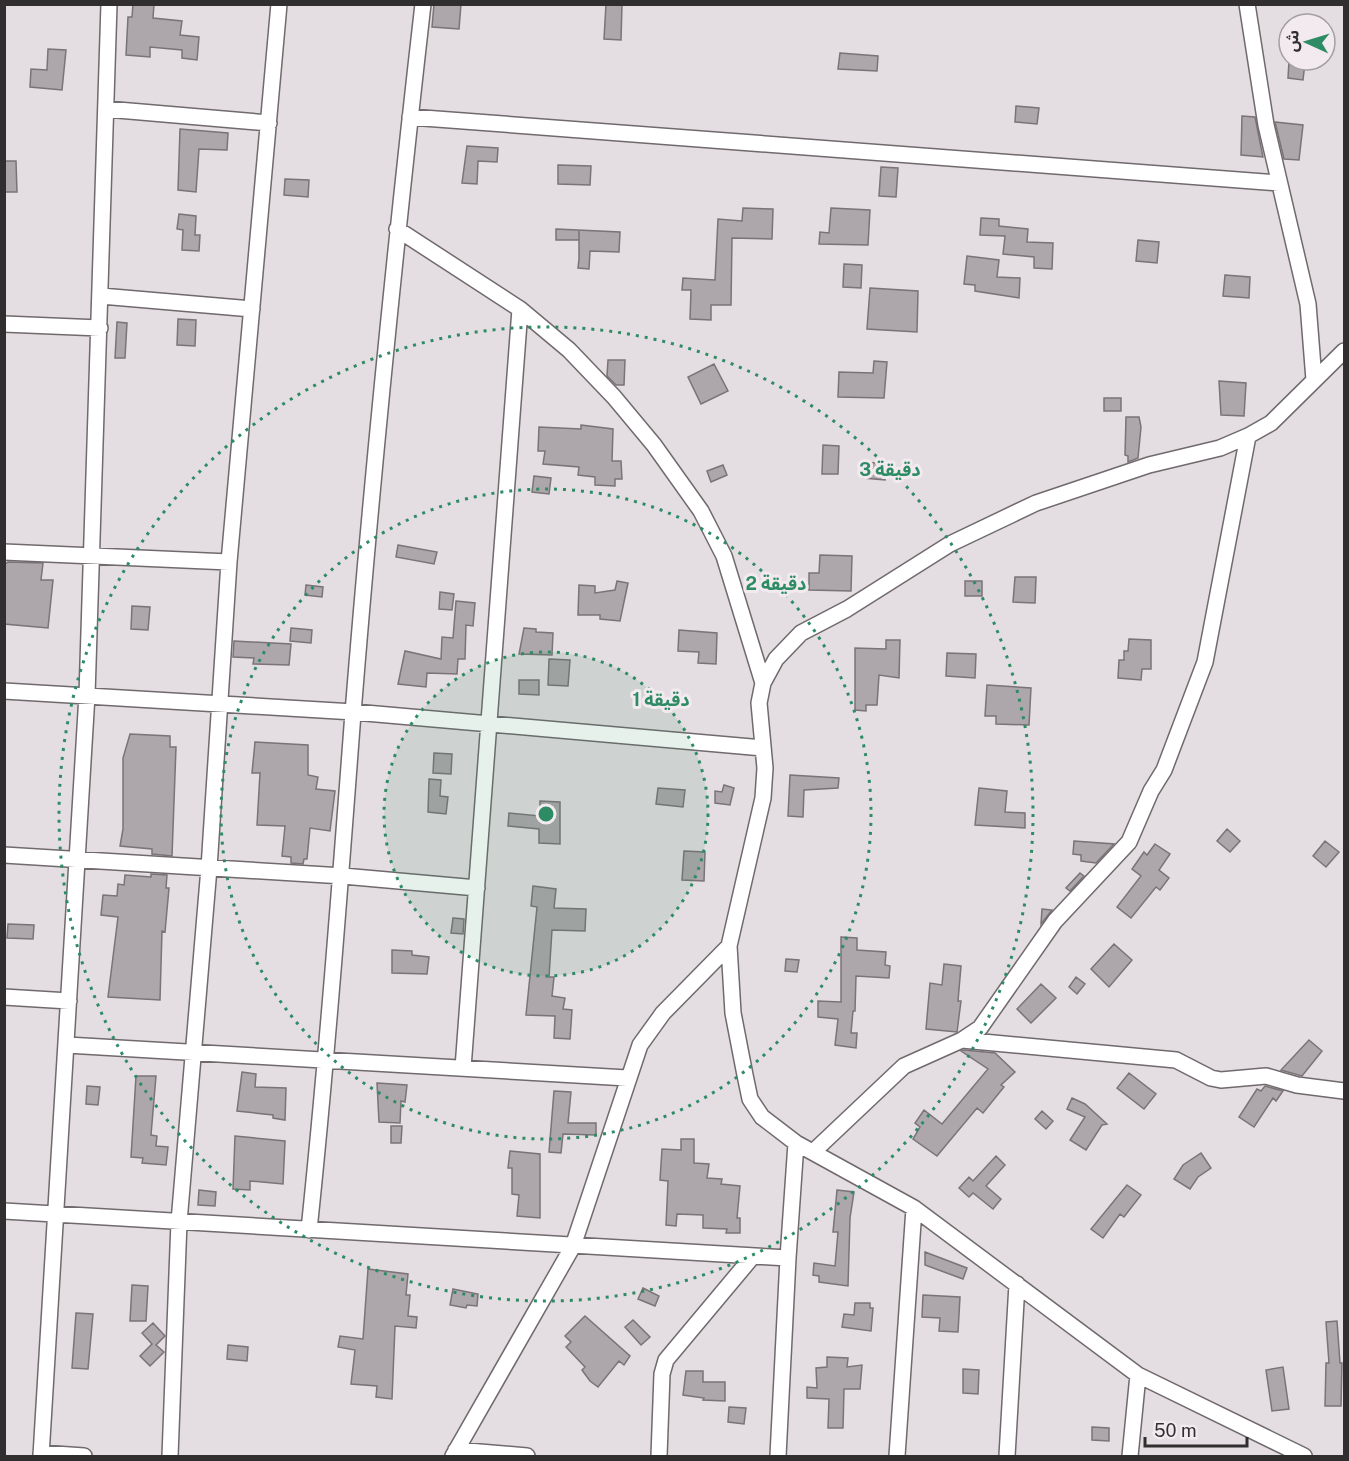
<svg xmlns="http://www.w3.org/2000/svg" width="1349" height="1461" viewBox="0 0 1349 1461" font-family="'Public Sans','Noto Sans Arabic',sans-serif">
	<rect width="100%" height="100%" fill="#e4dde1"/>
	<path fill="#ada6aa" stroke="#7a7377" stroke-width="1.5" d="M133 4H154L153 18 182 21 180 35 199 37 197 60 182 58V50L150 47V57L126 55 128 17H132Z
		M434 4H461L459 29 432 27Z
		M606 4H622L621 40 604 39Z
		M48 49 66 50 62 90 30 87 31 69 47 70Z
		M840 53 878 56 877 71 838 69Z
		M1289 61 1305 63 1303 80 1288 78Z
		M1016 106 1039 108 1037 124 1015 122Z
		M1242 116 1255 117 1263 157 1241 155Z
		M1275 122 1303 125 1299 160 1284 159Z
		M180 129 228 133 227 150 199 149 196 192 178 190Z
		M467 146 498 148 497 162 478 161 477 184 462 183Z
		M4 161H16L17 192H4Z
		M558 165 591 166 590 185 558 184Z
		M881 167 898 168 896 197 879 196Z
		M285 179 309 180 308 197 284 195Z
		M743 208 773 209 772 239 732 238 731 305H711V320L690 319 691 290H682L683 278 715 280 718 219 742 221Z
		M831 208 870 210 868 245 819 244 820 232 829 233Z
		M179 214 196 216 195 235H200L199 251 182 250 183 230 177 229Z
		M981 218 999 219V226L1028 229 1027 242 1053 243 1052 269 1034 268V257L1003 254 1005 236 980 235Z
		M556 229 620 232 619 252 590 251 589 269 578 268 579 259V231V240H556Z
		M1138 240 1159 242 1157 263 1136 261Z
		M967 256 999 260 997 277 1020 278 1019 298 975 291V285L964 284Z
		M844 264 862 265 861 288 843 287Z
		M1225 275 1250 277 1249 298 1223 296Z
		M870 288 918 291 917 332 867 329Z
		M178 319 196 320 195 346 177 345Z
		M117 322 127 323 125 358H115Z
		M608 360H625L624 385H616L607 376Z
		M874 361 887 362 884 398 838 397 839 372 873 373Z
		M714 364 728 391 701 404 688 377Z
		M1219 381 1246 383 1244 416 1221 415Z
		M1104 398H1121V411H1104Z
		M1126 417H1139L1141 427 1138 458 1128 462V456L1125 455Z
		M581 425 613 429 612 461H621L622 479H615V486L595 485V477L578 475 579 467 543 464 545 451H538L539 427 581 429Z
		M823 445 839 446 838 474H822Z
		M865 462 886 464 885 480 863 478Z
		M723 465 727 475 711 482 707 471Z
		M534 476 551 478 549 494 532 492Z
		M398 545 437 552 434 564 396 557Z
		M820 555 852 556 851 591 809 590V573H819Z
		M8 562 43 563 41 580H53L48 628 4 624V565Z
		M1015 577H1036L1035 603 1013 602Z
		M617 581 628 583 620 621 600 619V615H578L579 585 595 586V593L615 590Z
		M965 581H982V596H965Z
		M306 585 323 587 322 597 305 595Z
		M440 592 454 594 452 610 439 609Z
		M456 601 475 603 473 626 466 625 465 659H458L457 674 427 673 426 687 398 684 405 651 441 659 442 637 453 638Z
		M132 606 150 607 148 630 131 629Z
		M291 628 312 630 311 643 290 641Z
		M524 628 536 629V632L553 633 552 655 519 654Z
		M679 630 717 633 716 664 698 663 699 652 678 651Z
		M1129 639 1151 640V669H1142L1141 680 1118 678 1119 660H1124V651H1128Z
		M886 640H900L899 678 879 675 877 705H866V711L855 710V648L886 649Z
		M234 641 291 644 289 665 253 664 254 658 233 657Z
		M947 653 976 654 975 678 946 676Z
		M549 659 570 660 568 686 548 685Z
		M519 680H539V695L519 694Z
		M987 685 1031 688 1029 725 996 724V716H985Z
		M130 734 170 736V747H176L172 856 152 854V849L120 846 123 829V758Z
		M255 742 308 745V775L318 777 316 789 335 791 330 831 310 828 307 859H304L303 864 291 863V857L282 856 285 826 257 825 260 773H252Z
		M434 753 452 754 451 774 433 773Z
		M790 775 839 778 838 788 804 790 803 817 788 816Z
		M429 779 441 780 440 796 448 797 446 814 428 812Z
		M724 785 734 788 730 805 715 803V791L722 792Z
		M658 788 685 790 683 807 656 804Z
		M979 788 1007 791 1005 812 1025 813V828L975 825Z
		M540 801 560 802V844L539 843V829L508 826 509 813 540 816Z
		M1227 829 1240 841 1230 852 1217 841Z
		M1074 841 1114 844 1096 863 1081 861V855L1073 854Z
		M1325 841 1339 852 1326 867 1313 856Z
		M1155 844 1170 854 1159 870 1169 878 1160 890 1156 887 1131 918 1117 907 1141 876 1132 869 1144 852 1147 855Z
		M684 851 705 852 704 881 682 880Z
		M1080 873 1084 876 1070 891 1066 888Z
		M151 874 167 875 166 888H169L165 932 162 931 160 1000 108 997 118 917 101 915 103 895 117 896 118 884 124 885 125 875 151 877Z
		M533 886 556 889 554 908 586 909 585 931 552 930 549 977H554L552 996 565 998 563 1009 572 1010 570 1039 554 1038 555 1016 526 1015 537 907 531 906Z
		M1042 909 1052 910 1041 924Z
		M453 918 464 919 463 934 451 933Z
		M8 924 34 925 33 939 7 938Z
		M841 937 857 938V950L886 952 885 965 890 966 889 978 856 976 855 1011H853L851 1033H857L856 1048 835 1045 838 1019 818 1017V1001L841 1002Z
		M1114 944 1132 960 1109 987 1091 969Z
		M392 950 412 951V955L429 957 427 974 392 973Z
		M786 959 799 960 797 972 785 971Z
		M944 964 961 966 958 1001H961L957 1032 926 1029 930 983 942 985Z
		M1076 977 1085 984 1077 994 1069 987Z
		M1041 984 1056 998 1031 1023 1017 1009Z
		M1309 1040 1322 1051 1302 1076 1281 1070Z
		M964 1050 995 1053 1015 1072 1001 1085 1004 1087 983 1113 977 1108 937 1156 913 1139 920 1127 915 1123 924 1110 942 1124 988 1069 961 1051Z
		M242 1072 256 1074 255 1087 286 1088 285 1120 273 1118V1115L237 1111Z
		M1129 1073 1156 1094 1144 1109 1117 1088Z
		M136 1076H156L151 1135 157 1136 156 1146 168 1147 166 1165 142 1163 143 1158 131 1157Z
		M377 1083 407 1085 405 1102 401 1101 400 1123 379 1122Z
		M87 1086 100 1087 98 1105 86 1104Z
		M1265 1086 1283 1091 1276 1101 1273 1098 1254 1127 1239 1117 1257 1089 1261 1091Z
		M554 1091 571 1092 568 1123H596V1135L563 1134 561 1153 549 1152Z
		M1072 1098 1085 1104 1107 1124 1102 1125 1086 1150 1070 1140 1085 1117 1067 1109Z
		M1042 1111 1053 1121 1046 1129 1035 1119Z
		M391 1126H402L401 1143H391Z
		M235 1136 285 1141 283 1184 250 1181V1190L233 1189Z
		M681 1139H694V1163L709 1164 707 1178 722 1179 721 1184 740 1186 737 1218H740V1233H726L727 1229 703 1228V1215L677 1214 676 1226 666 1225 668 1181 660 1180 662 1149 681 1150Z
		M510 1151 540 1154V1218L517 1216 519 1195 512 1194V1168H508Z
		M1201 1153 1211 1168 1198 1177 1190 1189 1174 1179 1183 1165Z
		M996 1156 1005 1165 986 1186 1001 1199 993 1209 973 1193 969 1197 959 1188 969 1177 973 1181Z
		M1127 1185 1141 1195 1124 1217 1120 1214 1103 1238 1091 1229Z
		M199 1190 216 1192 215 1206 198 1205Z
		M837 1190 854 1192 850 1218 848 1286 819 1282V1276L813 1275 814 1263 835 1266 838 1232H833Z
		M925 1252 967 1268 963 1279 925 1265Z
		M368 1269 408 1274 406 1295H410L408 1316 417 1317 416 1328 395 1326 392 1399 376 1397 377 1386 351 1384 355 1350 338 1347 340 1336 363 1339Z
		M132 1285 148 1286 146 1321H130Z
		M643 1288 659 1296 655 1306 638 1299Z
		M453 1289 478 1294 477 1306 467 1305 466 1308 450 1305Z
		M923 1295 960 1297 958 1332 939 1331 940 1318 922 1317Z
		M855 1303H870V1308H873L871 1331 842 1327 844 1314 854 1315Z
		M76 1313 93 1314 88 1369 72 1368Z
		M585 1316 630 1356 624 1365 619 1361 598 1387 590 1381 582 1370 585 1367 566 1347 571 1342 565 1336Z
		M633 1320 650 1337 641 1345 625 1327Z
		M1337 1321 1340 1363H1342L1341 1406H1325L1326 1363H1329L1326 1322Z
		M153 1323 165 1336 156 1345 164 1352 150 1366 140 1356 152 1344 142 1333Z
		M228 1345 248 1347 247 1361 227 1359Z
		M827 1357 848 1358 847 1367 862 1365 860 1389H844L843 1428H828L829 1399 807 1398V1387L817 1388 816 1368 827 1367Z
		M1283 1367 1289 1409 1272 1411 1266 1370Z
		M963 1369 979 1370 978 1394 963 1393Z
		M686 1371H703V1382H725V1401L703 1400 704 1398 683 1395Z
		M729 1407 746 1408 744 1424 728 1422Z
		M1092 1427 1109 1428V1441L1092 1440Z"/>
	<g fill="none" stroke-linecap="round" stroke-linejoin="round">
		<g stroke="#70696d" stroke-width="18">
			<path id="minor" d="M1247 4 1266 125 1308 304 1314 380
				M106 109 269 123
				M410 117 1279 183
				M397 229 520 309 569 350 614 397 654 445 701 511 724 556 763 683
				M101 296 252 309
				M4 324 100 328
				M4 552 229 562
				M4 691 354 712 763 748
				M4 855 343 876 477 888
				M4 997 69 1001
				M962 1040 1176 1060 1211 1078 1221 1080 1266 1076 1297 1085 1344 1091
				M67 1045 627 1078
				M463 1068 520 309
				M813 1152 904 1066 962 1040 980 1028 1055 921 1129 842 1151 791 1164 770 1205 662 1248 436
				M4 1211 788 1258 778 1456
				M309 1230C327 1058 340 886 353 713 372 476 396 240 423 4
				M788 1258 796 1143
				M456 1450 527 1456
				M41 1453 84 1456
				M41 1456 87 695 109 4
				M170 1456 179 1222 209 868 229 562 279 4
				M453 1456 573 1246 640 1045 663 1013 729 946
				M659 1456 662 1374 666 1360 753 1256
				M897 1456 914 1208
				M1007 1456 1017 1284
				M1130 1456 1138 1375
				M1304 1456 1138 1375 914 1208 796 1143 762 1117 750 1099 745 1075 733 1013 729 946 763 798 765 768 759 703 763 683 776 659 801 633 847 609 950 544 1036 503 1149 465 1220 448 1248 436 1271 423 1344 351"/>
		</g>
		<use href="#minor" stroke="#fff" stroke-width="15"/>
	</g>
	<circle cx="546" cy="814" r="162" fill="#2e8c65" fill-opacity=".12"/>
	<g fill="none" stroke="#2e8c65" stroke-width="3" stroke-dasharray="3 6">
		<circle cx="546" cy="814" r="162"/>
		<circle cx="546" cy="814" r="325"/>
		<circle cx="546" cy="814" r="487"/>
	</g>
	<circle cx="546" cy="814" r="9" fill="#2e8c65" stroke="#f2eaee" stroke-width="3"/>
	<g font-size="18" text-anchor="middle" font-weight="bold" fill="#2e8c65" stroke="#f2eaee" stroke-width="6" stroke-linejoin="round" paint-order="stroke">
		<text x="890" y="476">3 دقيقة</text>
		<text x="776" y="590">2 دقيقة</text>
		<text x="661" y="706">1 دقيقة</text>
	</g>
	<rect width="1349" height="1461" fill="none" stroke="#302e2f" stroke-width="12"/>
	<g transform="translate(1307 42) rotate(274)"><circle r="28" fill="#f2eaee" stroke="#a49fa2" stroke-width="1.5"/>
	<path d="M0-4.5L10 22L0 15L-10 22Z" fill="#2e8c65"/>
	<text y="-9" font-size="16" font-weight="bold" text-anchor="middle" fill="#302e2f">ش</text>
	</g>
	<path d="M1145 1437v9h102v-9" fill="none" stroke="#302e2f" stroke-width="3"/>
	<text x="1154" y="1437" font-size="18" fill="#302e2f" stroke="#f2eaee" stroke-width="4.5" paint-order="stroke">50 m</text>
</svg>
